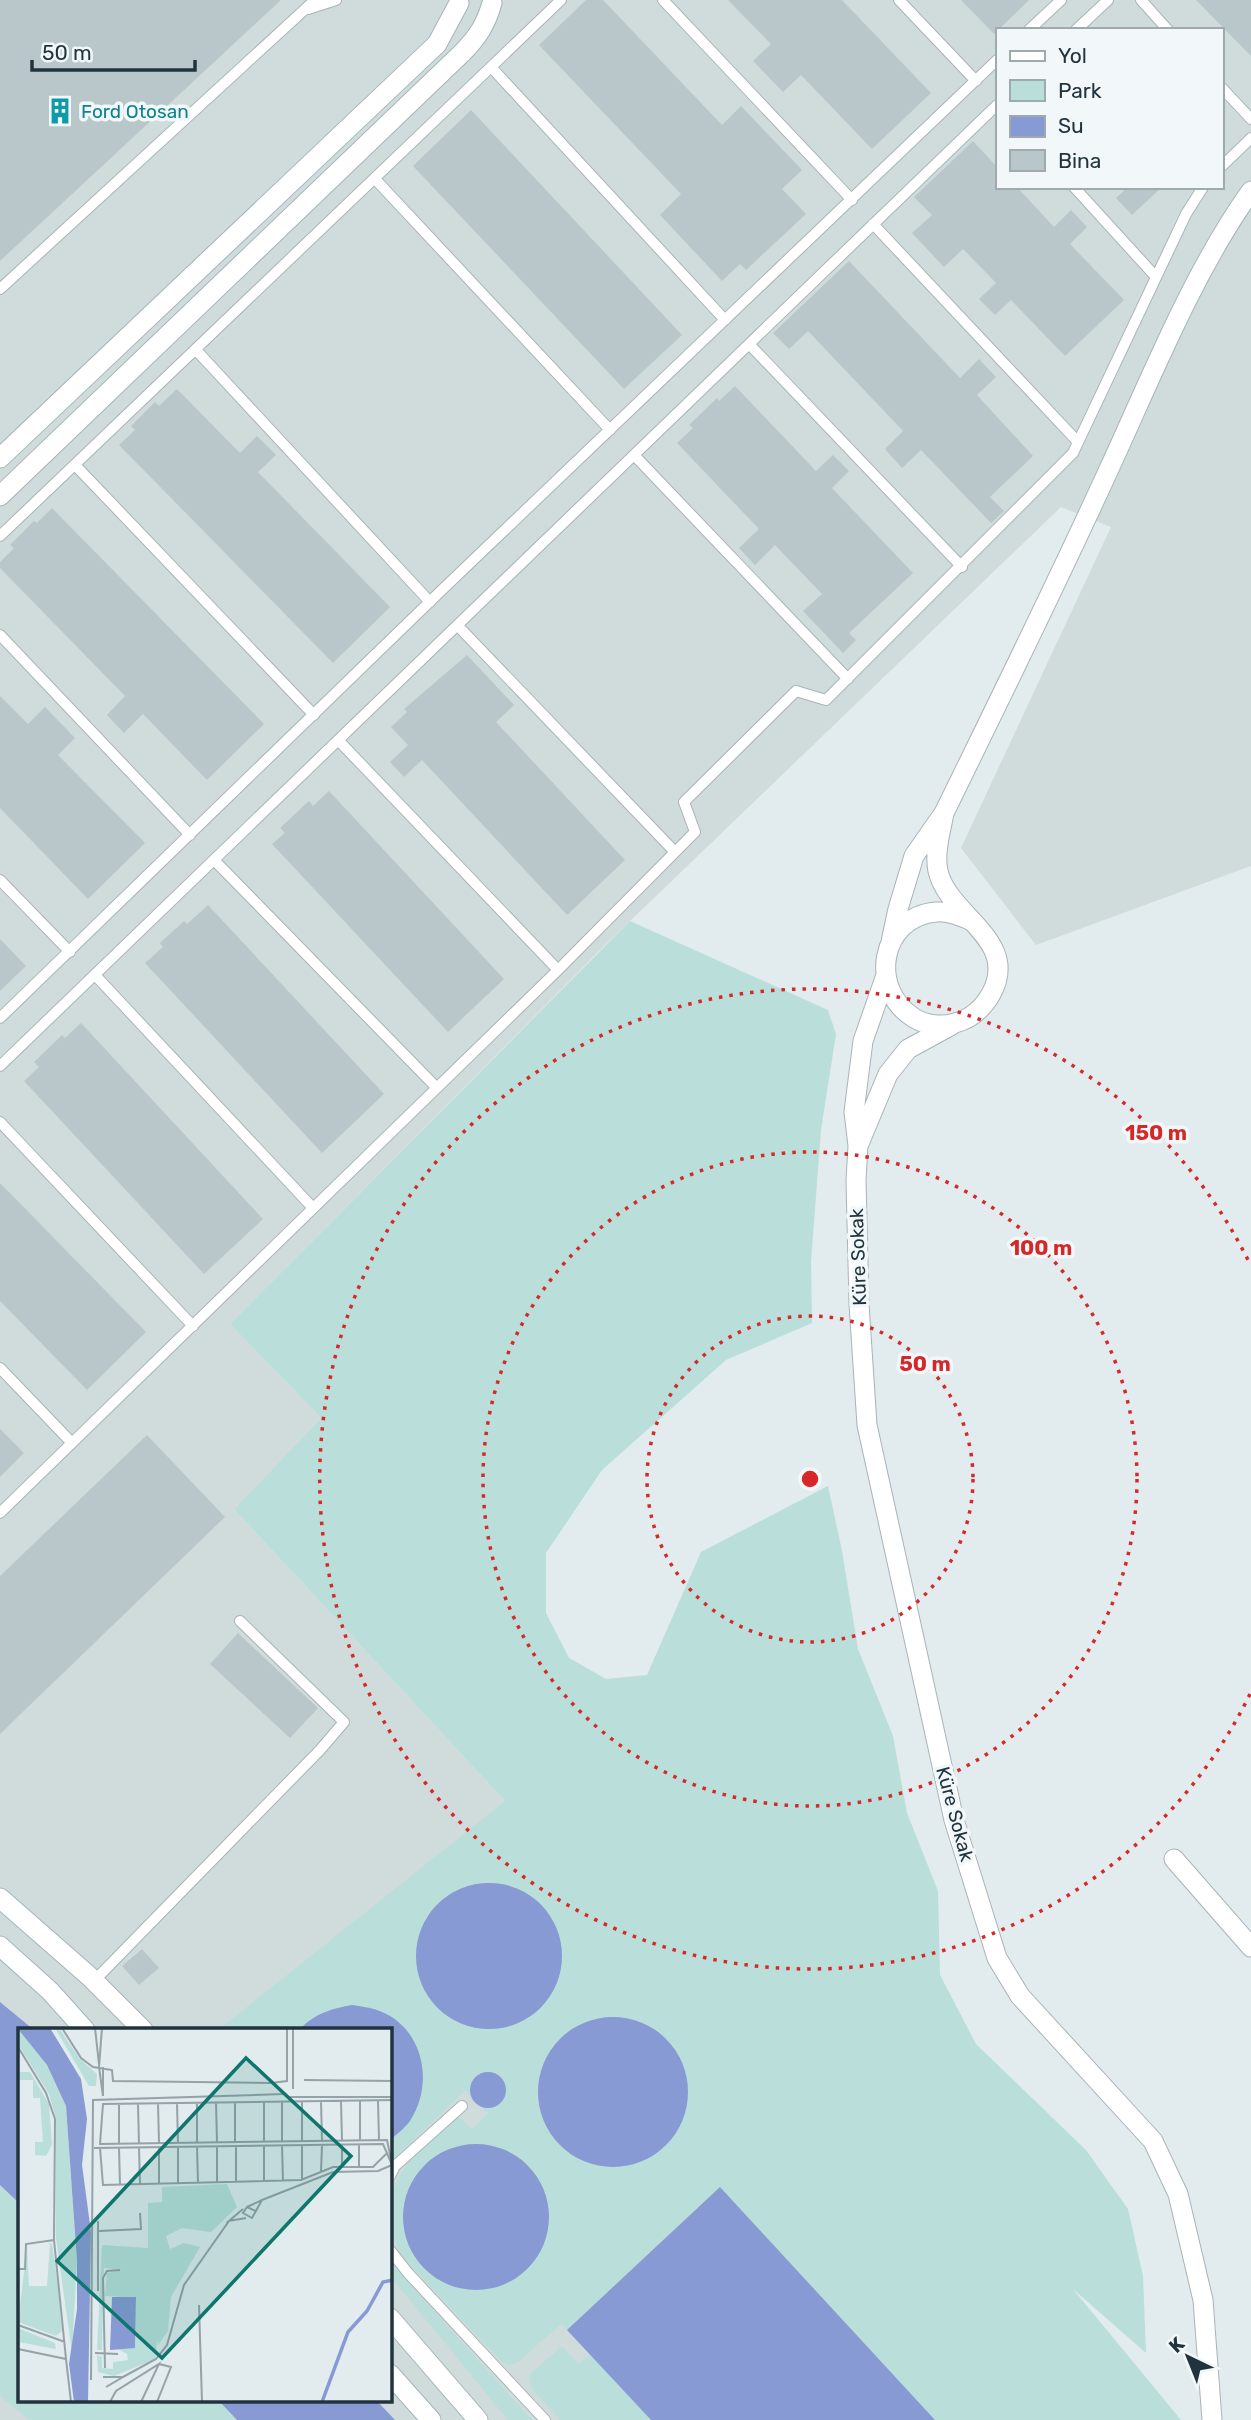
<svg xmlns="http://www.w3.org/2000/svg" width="1251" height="2420" viewBox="0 0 1251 2420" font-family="Rubik,sans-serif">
	<rect width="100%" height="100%" fill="#e2ebed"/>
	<path fill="#d0dbdc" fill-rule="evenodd" d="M0 0H1251V866L1036 945 961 848 1111 527 1061 507 604 946 230 1324 321 1418 234 1509 505 1801 1181 2420H0ZM997 30H1221V187H997ZM19 2030H390V2401H19Z"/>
	<path fill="#badfda" d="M630 921 828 1010 836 1034 821 1130 811 1262 812 1323 726 1360 602 1470 546 1553V1613L569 1658 606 1679 647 1675 701 1552 828 1486 842 1551 858 1649 893 1736 907 1813 938 1891 940 1975 976 2044 1086 2150 1128 2209 1143 2276 1146 2353 1073 2289 1181 2420H935L720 2187 567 2330 561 2324 517 2363 510 2365 502 2362 402 2257C393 2241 390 2229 390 2210 391 2169 426 2144 454 2118H461L472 2129 488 2113 473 2101 466 2090 390 2162V2030H218L505 1801 234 1509 321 1418 230 1324Z
		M0 2185 19 2203V2401H219L237 2420H29L0 2396Z
		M390 2261 407 2281 532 2420H508L390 2276Z
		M562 2346 579 2364 590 2354 651 2420H560L531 2388 529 2375Z"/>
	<path fill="#879ad4" d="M416 1956a73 73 0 1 1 146 0a73 73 0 1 1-146 0Z
		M0 2002 34 2030H19V2203L0 2185Z
		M352 2005C359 2006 367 2007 374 2009 422 2023 436 2081 410 2121 405 2128 397 2134 390 2140V2030H299C314 2014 330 2009 352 2005Z
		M538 2092a75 75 0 1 1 150 0a75 75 0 1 1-150 0Z
		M470 2090a18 18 0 1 1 36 0a18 18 0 1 1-36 0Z
		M403 2217a73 73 0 1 1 146 0a73 73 0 1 1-146 0Z
		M720 2187 935 2420H651L567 2330Z
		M219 2401H377L395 2420H237Z"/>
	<path fill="#bac7ca" d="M0 0H281L0 261Z
		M586 0H603L722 125 741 106 802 170 782 189 806 214 746 270 740 264 722 281 660 215 681 194 539 45Z
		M728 0H842L931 93 872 149 801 75 783 92 753 61 771 44Z
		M961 0H1029L994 34Z
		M1196 0H1251V56Z
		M471 110 682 335 624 389 413 166Z
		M973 141 997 167V187H1017L1054 227 1071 210 1087 227 1070 244 1124 300 1065 356 1011 300 995 315 979 299 996 283 963 249 944 267 912 233 932 215 914 197Z
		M1128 187H1162L1132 215 1116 198Z
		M849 261 960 378 979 359 996 377 977 395 1033 456 990 497 1004 511 991 523 921 450 902 468 885 449 903 431 808 331 789 349 773 333Z
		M735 386 816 471 833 455 849 471 832 488 913 573 849 633 856 640 843 653 803 611 822 594 775 545 755 565 739 548 759 529 677 443 693 428 689 425 717 398 719 401Z
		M177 389 240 453 257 436 276 455 258 472 390 607 333 663 119 445 135 430 131 426 155 402 159 406Z
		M52 508 264 724 207 780 143 714 124 733 107 715 125 696 0 568V562L14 548 10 545 34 521 37 523Z
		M467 655 514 705 496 722 625 860 567 915 422 760 404 777 390 762 408 745 391 727 407 712 404 709Z
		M0 696 28 724 45 707 75 738 58 755 145 843 88 899 0 808Z
		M329 791 504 979 448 1032 272 844 285 833 280 828 309 801 313 806Z
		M208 905 384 1094 322 1153 145 963 163 947 160 943 184 921 187 924Z
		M0 939 26 966 0 991Z
		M81 1023 263 1219 204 1274 24 1081 39 1067 34 1062 62 1035 65 1038Z
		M0 1183 146 1332 87 1390 0 1301Z
		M0 1429 24 1453 0 1477Z
		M147 1435 225 1517 0 1734V1576Z
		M238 1633 318 1708 290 1738 210 1664Z
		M142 1949 159 1968 139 1985 122 1966Z"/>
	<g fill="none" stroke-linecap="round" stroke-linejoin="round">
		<g stroke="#a8b4b8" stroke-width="12">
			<path id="service" d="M663 0 852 200
				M899 0 976 81
				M1141 0 1168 30
				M308 9 336 0
				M1029 30 1061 0
				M1076 30 1108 0
				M491 67 725 320
				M1221 87 1251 119
				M1221 167 1251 138
				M375 179 610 430
				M1074 187 1156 277
				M873 224 1078 442
				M0 289 315 0
				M749 344 962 567
				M196 350 430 602
				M634 455 848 679
				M75 465 314 715
				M0 536 561 0
				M458 626 675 852
				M0 635 190 835
				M339 741 558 970
				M215 861 437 1088
				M0 880 70 952
				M95 975 313 1208
				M0 1018 446 586 997 60
				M0 1066 997 105
				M0 1122 193 1326
				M0 1368 72 1443
				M0 1513 558 970 695 832 684 802 796 691 826 700 1073 453 1186 214 1203 187
				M94 1981 320 1750 344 1722 240 1621
				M390 2176 395 2166 462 2106
				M390 2250 408 2273 545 2420"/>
		</g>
		<g stroke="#a8b4b8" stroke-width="21">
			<path id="minor" d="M1174 1859 1251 1947"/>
		</g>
		<g stroke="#a8b4b8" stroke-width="21">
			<path id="tertiary" d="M944 813C1000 699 1056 585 1109 469 1151 378 1193 272 1251 191
				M891 942 898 909 914 856 944 813C941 830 934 853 938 871 948 916 1021 940 991 994 983 1008 971 1019 955 1023 942 1027 925 1025 914 1018 868 989 880 917 936 912 949 911 960 916 972 921
				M885 978 863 1041 854 1112 858 1146 888 1074 908 1049 952 1025
				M858 1146 856 1180 859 1304 867 1425 954 1820 997 1958 1020 1996 1153 2141 1178 2194 1203 2300 1212 2420"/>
		</g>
		<g stroke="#a2b5bc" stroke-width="21">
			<path id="secondary" d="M0 458 437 44 459 3
				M0 496 462 53C478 37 486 24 492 3
				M0 1898 89 1976 143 2030
				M0 1946 50 1991 85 2030
				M390 2318 478 2420
				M390 2374 431 2420"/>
		</g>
		<use href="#service" stroke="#fff" stroke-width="10"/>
		<use href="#minor" stroke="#fff" stroke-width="19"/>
		<use href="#tertiary" stroke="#fff" stroke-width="19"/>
		<use href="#secondary" stroke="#fff" stroke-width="19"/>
	</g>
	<g fill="none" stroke="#d62828" stroke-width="3.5" stroke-dasharray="3.5 7">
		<circle cx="810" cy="1479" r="163"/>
		<circle cx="810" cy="1479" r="327"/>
		<path d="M1250 1694A490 490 0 1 1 1250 1264"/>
	</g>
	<defs>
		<g id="building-bare" transform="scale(2.1)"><path d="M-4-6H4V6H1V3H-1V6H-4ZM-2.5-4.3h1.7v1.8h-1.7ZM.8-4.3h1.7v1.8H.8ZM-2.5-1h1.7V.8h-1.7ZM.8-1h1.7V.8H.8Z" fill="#0f9aa8" stroke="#f2f8f9" stroke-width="2.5" paint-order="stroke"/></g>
	</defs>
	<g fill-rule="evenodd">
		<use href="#building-bare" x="60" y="111"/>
	</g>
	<g text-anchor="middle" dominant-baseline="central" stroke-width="7" stroke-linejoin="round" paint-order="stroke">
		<g font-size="19" fill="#0d838f" stroke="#f2f8f9" text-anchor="start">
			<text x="81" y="111">Ford Otosan</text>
		</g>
		<g font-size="19" fill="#21343e" stroke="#f2f8f9">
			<text transform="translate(858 1257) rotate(-92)">Küre Sokak</text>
			<text transform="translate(955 1814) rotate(75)">Küre Sokak</text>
		</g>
	</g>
	<g transform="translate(18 2028)">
		<rect width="374" height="374" fill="#e2ebed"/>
		<path d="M37 0H41L61 30 79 46 78 58H71ZM0 1 29 37 48 78 59 233 54 325 38 210V90L31 66 0 16ZM0 44H12L31 76 34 117 28 128 17 127V114H25L22 70H15V52H0ZM209 156 219 179 193 204 164 200 148 208 152 221 166 215 182 219 153 269 150 303 140 317 139 311 138 331 96 348 80 344 79 327 84 329V340L95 341V334L110 332 109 326 98 320 117 319 118 270 87 268 89 245 104 242 86 240 84 322H79L84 217 130 220V175L144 174V159ZM27 214 34 216 40 259 44 303 38 308 0 294 9 220 11 258H29L32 216ZM0 300 37 315 38 321 0 314Z" fill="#badfda"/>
		<path d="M32 0 63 51 69 91 64 137 73 204 70 374H56L51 336 59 281V233L48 78 29 37 0 1ZM94 269H118L117 320 92 322Z" fill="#879ad4"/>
		<path fill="none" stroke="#879ad4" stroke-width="3.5" d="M304 374 330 304 349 283 365 254 375 252"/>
		<path fill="none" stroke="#95a2a7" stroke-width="2" d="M44 0 63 30 75 39 94 42 95 53 253 55 269 53V0M77 0 81 36M84 0 81 39 85 68M275 0V61M0 19 28 65 37 91 36 212 48 331M286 52 375 53M85 68V39M272 69H375M303 73 304 113M323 73 324 113M342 73V113M360 73 361 112M246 74V114M284 74V113M140 75 141 115M159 75 160 115M179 75V115M198 75 199 114M101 76V116M120 76 121 116M264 113V74M217 114V75M81 116 369 112 374 137M82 116 85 76 375 72M341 116V139M264 117 265 153M284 117V151M218 118V154M246 118V153M141 119V156M160 119V156M179 119 180 155M199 119V155M76 120 365 116 374 137M82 120 85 157 283 152 315 139H355L368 126M101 120 102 157M121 120 122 156M324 139V117M303 144 304 117M244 172 315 144 360 143 374 137M229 179 244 172 234 190 225 185 229 179 238 183M225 181 211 193 228 190M81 203 123 201 122 185M0 241H7L8 216 36 212M80 263V193M181 277 184 374M0 297 47 314M0 321 48 331M77 325 100 326M48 331 53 374M87 340 85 250 89 243 102 242M85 349H105L88 359M105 349 138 331 149 317 166 257 211 193M73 352 75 72 266 66M92 374 98 363 141 336 123 374M139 374 153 339 141 336"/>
		<path fill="#0f766e" fill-opacity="0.15" stroke="#0f766e" stroke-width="3.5" d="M228 30 333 128 144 330 39 233Z"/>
		<rect width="374" height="374" fill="none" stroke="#21343e" stroke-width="3.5"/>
	</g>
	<circle cx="810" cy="1479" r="10" fill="#d62828" stroke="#f2f8f9" stroke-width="3.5"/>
	<g font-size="21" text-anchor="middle" font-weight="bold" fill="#d62828" stroke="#f2f8f9" stroke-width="7" stroke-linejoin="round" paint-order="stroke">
		<text x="1156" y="1140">150 m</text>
		<text x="1041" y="1255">100 m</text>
		<text x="925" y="1371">50 m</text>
	</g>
	<rect x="996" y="28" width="228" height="161" fill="#f2f8f9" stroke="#9eaaae" stroke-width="2"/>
	<rect x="1010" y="51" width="35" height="10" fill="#ffffff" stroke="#9eaaae" stroke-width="2"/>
	<text x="1058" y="63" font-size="21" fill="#21343e">Yol</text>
	<rect x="1010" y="80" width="35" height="21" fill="#badfda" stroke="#9eaaae" stroke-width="2"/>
	<text x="1058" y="98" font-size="21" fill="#21343e">Park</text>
	<rect x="1010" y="116" width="35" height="21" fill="#879ad4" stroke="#9eaaae" stroke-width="2"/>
	<text x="1058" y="133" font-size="21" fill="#21343e">Su</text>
	<rect x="1010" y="150" width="35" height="21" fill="#bac7ca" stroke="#9eaaae" stroke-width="2"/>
	<text x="1058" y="168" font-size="21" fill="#21343e">Bina</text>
	<g transform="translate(1188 2357) rotate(317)" stroke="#f2f8f9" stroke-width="5" paint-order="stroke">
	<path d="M0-5L12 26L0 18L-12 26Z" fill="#21343e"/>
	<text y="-10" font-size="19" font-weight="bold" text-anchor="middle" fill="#21343e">K</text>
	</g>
	<path d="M32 60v10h163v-10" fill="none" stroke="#21343e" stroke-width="3.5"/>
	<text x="42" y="60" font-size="21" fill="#21343e" stroke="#f2f8f9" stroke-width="5" paint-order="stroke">50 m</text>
</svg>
